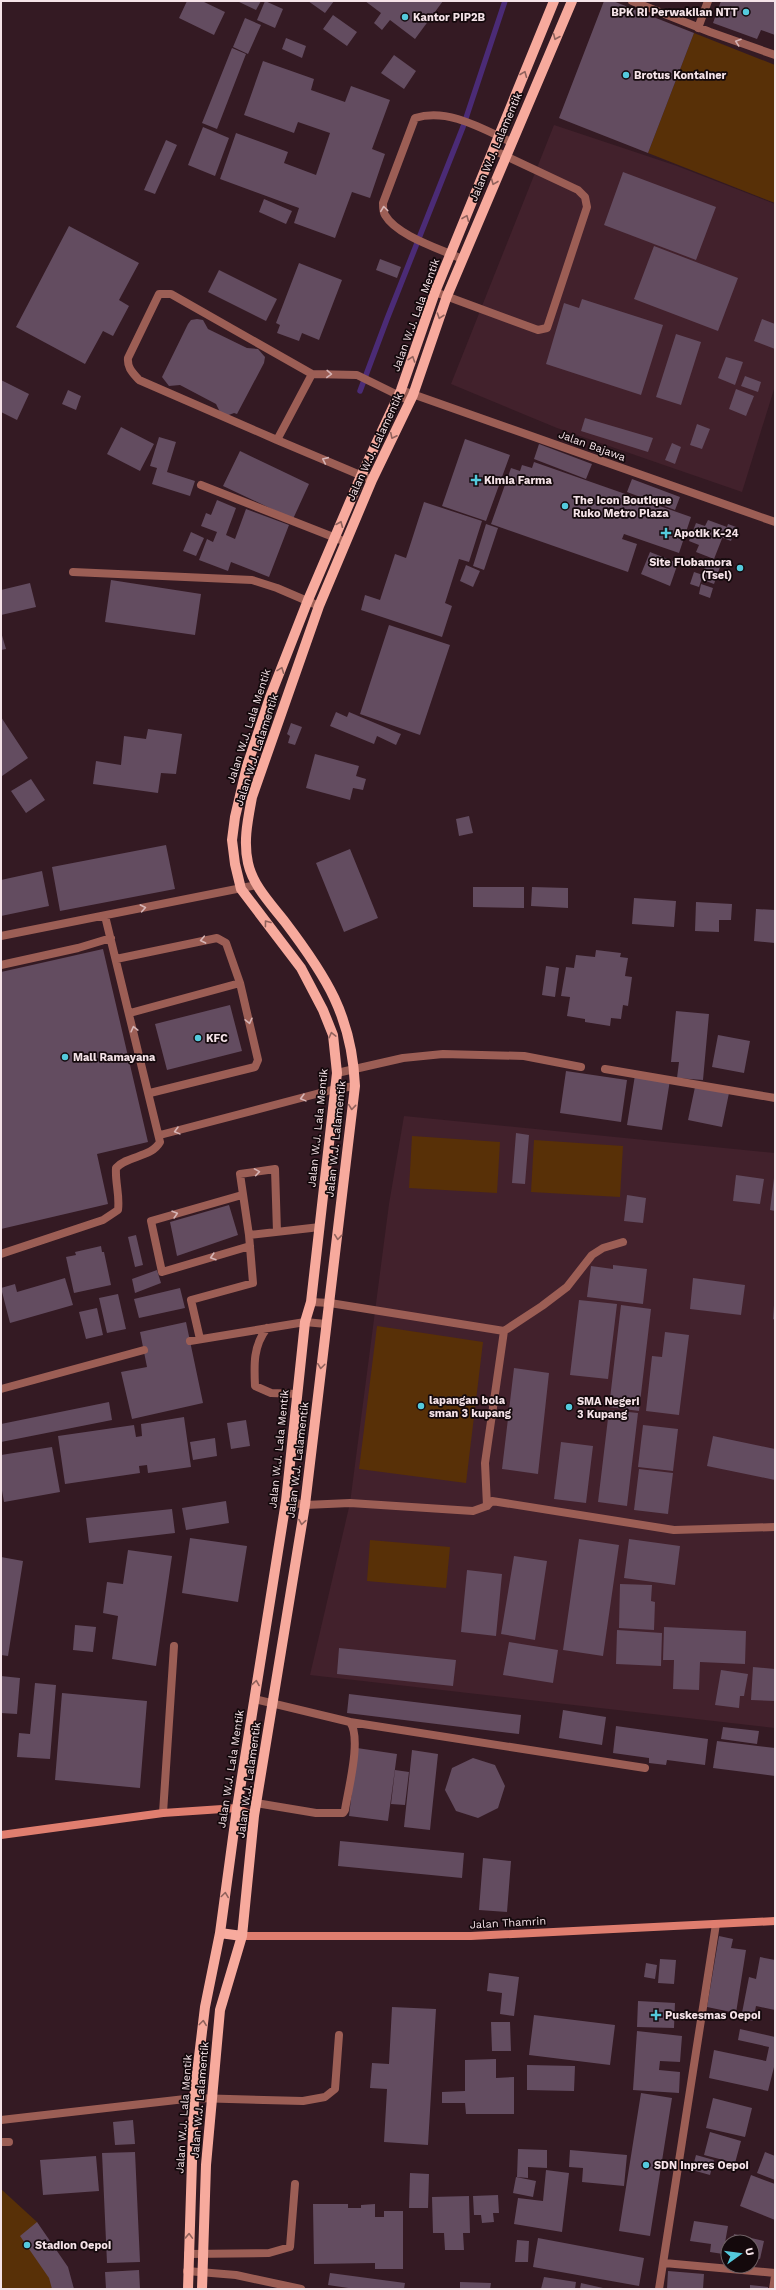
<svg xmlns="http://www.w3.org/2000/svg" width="776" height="2290" viewBox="0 0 776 2290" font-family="'Work Sans',sans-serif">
	<rect width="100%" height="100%" fill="#341a23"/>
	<path fill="#42212c" d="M554 125 677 166 775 204V386L742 492 557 428 451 384Z
		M404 1116 775 1153V1728L310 1675 350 1503 389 1204Z"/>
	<path fill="#583007" d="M694 33 775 65V203L648 153Z
		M412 1136 500 1142 497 1193 409 1188Z
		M534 1140 623 1146 620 1197 531 1192Z
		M377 1326 483 1342 466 1483 359 1469Z
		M370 1540 450 1547 446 1588 367 1581Z
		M1 2189 37 2222 74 2289H1Z"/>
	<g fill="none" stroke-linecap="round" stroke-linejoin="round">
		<path stroke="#4b2b76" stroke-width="5.5" d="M360 391 387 319 463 127 505 1"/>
	</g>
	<path fill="#634c60" d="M187 1H202L225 12 214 35 179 18Z
		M237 1H261L256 10Z
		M265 1 283 9 275 28 257 20Z
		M308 1H334L325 13Z
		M365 1H443L415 39 390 20 382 30 374 23 381 13Z
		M604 1H613L694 33 648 153 559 118Z
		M721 1H775V35L761 30 757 39 713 23Z
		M333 15 357 32 347 46 323 29Z
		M245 18 261 25 248 54 233 47Z
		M286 38 306 46 302 58 282 49Z
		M232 48 246 54 217 129 202 123Z
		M394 55 416 71 404 89 381 73Z
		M263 61 314 79 311 90 345 102 351 86 390 100 372 149 385 154 370 198 352 192 335 238 294 223 299 208 220 179 236 133 288 152 284 163 316 175 330 133 298 122 294 133 244 115Z
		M203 127 229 138 215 176 188 165Z
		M166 140 177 145 155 194 144 190Z
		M623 172 716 207 696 260 604 225Z
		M264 199 292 211 286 224 259 212Z
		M69 226 139 263 119 300 129 306 113 336 103 331 85 364 16 327Z
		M654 246 738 278 718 331 634 299Z
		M380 259 401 267 397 278 376 270Z
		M299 263 342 280 319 340 302 333 299 341 277 333 280 325 276 323Z
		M219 270 277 299 266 321 208 292Z
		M582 299 663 325 641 395 546 364 564 303 579 308Z
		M197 319 203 320 208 329 247 348 258 349 265 357 264 363 237 414 234 413 226 416 221 414 216 404 180 385 169 386 162 377 188 324 191 320Z
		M762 319 775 324V349L754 341Z
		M676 334 701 342 681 405 656 397Z
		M726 357 743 362 735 385 718 378Z
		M745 376 761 382 758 392 741 386Z
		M1 380 29 394 17 420 1 412Z
		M736 389 754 396 746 416 729 409Z
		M68 390 81 396 76 410 62 404Z
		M585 418 653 438 648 452 581 431Z
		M697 424 710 429 702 449 690 445Z
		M121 427 154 444 140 471 107 454Z
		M159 437 176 442 167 472 195 481 190 496 152 484 157 468 150 466Z
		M465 439 510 455 486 521 442 506Z
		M672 443 681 447 675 464 665 460Z
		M539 444 592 464 586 479 534 459Z
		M240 451 309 484 293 519 223 486Z
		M534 462 691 517 679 553 624 534 622 539 637 544 628 572 491 524 511 468 520 471 522 465 532 468Z
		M632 479 680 497 675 510 627 492Z
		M217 500 236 508 226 535 235 539 246 509 289 525 269 577 231 562 228 571 199 560 207 539 213 542 217 532 201 526 206 513 211 515Z
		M424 502 482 521 469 562 459 559 445 603 452 606 442 637 361 610 365 595 380 600 395 554 406 558Z
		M708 520 727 527 728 524 736 527 731 541 723 538 725 531 714 559 696 552 699 545 689 541 696 523 705 526Z
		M486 524 498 528 484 570 473 566Z
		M191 532 204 538 196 556 183 551Z
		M650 552 678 563 670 586 641 574Z
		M707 562 720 567 714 584 703 580 707 570 704 569Z
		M466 565 480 571 473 587 460 581Z
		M694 572 703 575 699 587 690 584Z
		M111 580 201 594 195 635 105 622Z
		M30 583 36 607 1 615V590Z
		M701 584 713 588 710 598 699 594Z
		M389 625 450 645 420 735 360 714Z
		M1 632 6 649 1 650Z
		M336 712 347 717 349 712 401 734 396 745 377 736 374 744 330 726Z
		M1 717 28 758 2 776 1 775Z
		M291 723 302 727 295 745 288 743 290 736 287 734Z
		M148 729 182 734 176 774 161 773 158 793 93 784 96 761 121 765 124 736 146 739Z
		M315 754 359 766 356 776 366 779 363 790 353 788 350 800 306 788Z
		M31 779 45 800 26 813 11 791Z
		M469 816 473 833 459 836 456 819Z
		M166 845 175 889 60 911 52 867Z
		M350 849 378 918 344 932 316 863Z
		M42 871 49 906 1 916V880Z
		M473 887H524V908L473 907Z
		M532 887 568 888V908L531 906Z
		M634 898 676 901 674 927 632 924Z
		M696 902 732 904 731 920H719V932L695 931Z
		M756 909 775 910V943L754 941Z
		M103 949 148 1142 97 1154 108 1204 1 1229V972Z
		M596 950 621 953 620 957 628 958 625 976 632 977 628 1006 623 1005 621 1019 611 1018 610 1026 585 1022V1019L567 1016 570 997 561 996 566 967 574 968 576 955 595 957Z
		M546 966 559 968 555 997 542 995Z
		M230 1005 242 1051 167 1070 155 1024Z
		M676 1011 709 1014 703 1080 677 1078 679 1062H671Z
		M718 1035 750 1041 744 1073 712 1067Z
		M566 1071 627 1080 621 1122 560 1113Z
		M635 1075 670 1080 662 1130 627 1125Z
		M695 1087 729 1093 722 1127 688 1120Z
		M516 1133 529 1135 525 1184 512 1183Z
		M736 1175 764 1179 760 1204 733 1201Z
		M774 1178H775V1211L770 1210Z
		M627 1195 646 1198 643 1223 624 1221Z
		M229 1205 238 1235 177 1256 170 1222Z
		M136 1235 143 1265 135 1267 128 1237Z
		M101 1246 102 1252H104L111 1285 74 1293 66 1257 76 1255 75 1252Z
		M613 1265 647 1269 643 1304 587 1297 591 1266 613 1269Z
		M157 1270 161 1283 135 1293 132 1279Z
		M65 1278 73 1305 10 1323 1 1288 15 1284 17 1292Z
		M693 1278 745 1285 741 1315 690 1309Z
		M180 1288 185 1308 139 1318 134 1299Z
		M118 1294 126 1329 107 1333 99 1298Z
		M579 1300 617 1304 608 1379 570 1375Z
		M621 1305 651 1309 639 1411 609 1407Z
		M774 1305H775V1320L773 1319Z
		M97 1308 103 1335 86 1339 79 1312Z
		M186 1322 203 1403 132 1419 121 1372 147 1367 140 1332Z
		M665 1332 689 1335 679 1415 646 1411 652 1356 662 1357Z
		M514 1368 549 1373 538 1474 502 1469Z
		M109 1402 112 1420 1 1442V1424Z
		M609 1410 638 1413 627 1506 598 1502Z
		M184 1417 191 1467 148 1473 147 1465 139 1466 140 1473 65 1484 58 1436 134 1425 136 1437 142 1436 141 1424Z
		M246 1420 250 1446 231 1449 227 1423Z
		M643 1425 678 1429 673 1471 638 1467Z
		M713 1436 775 1449V1480L707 1466Z
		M215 1438 217 1456 193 1460 190 1442Z
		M561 1442 593 1446 586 1503 554 1499Z
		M52 1447 60 1492 4 1502 1 1485V1455Z
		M639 1469 673 1473 668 1514 634 1510Z
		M226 1501 229 1523 186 1530 182 1508Z
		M172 1509 175 1533 89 1543 86 1518Z
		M190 1538 247 1546 238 1602 182 1593Z
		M579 1539 619 1545 603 1656 563 1650Z
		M629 1539 680 1546 675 1585 624 1578Z
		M128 1550 172 1556 156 1666 112 1659 118 1616 103 1613 107 1582 123 1584Z
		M514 1556 547 1561 535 1640 501 1634Z
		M1 1557 23 1561 8 1656 1 1655Z
		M467 1570 502 1574 496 1636 461 1632Z
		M620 1584 652 1585 651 1601 655 1602 654 1630 619 1628Z
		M75 1625 96 1627 93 1652 73 1650Z
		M664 1627 746 1631 745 1664 700 1662 699 1690 673 1689 674 1660H663Z
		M617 1630 662 1633 661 1666 616 1664Z
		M509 1642 558 1650 553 1683 503 1675Z
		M339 1648 456 1660 453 1686 337 1674Z
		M753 1667 775 1669V1701L751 1700Z
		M721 1670 748 1674 744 1696H740L739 1708 715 1705Z
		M1 1676 20 1678 17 1714 1 1713Z
		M35 1683 56 1685 50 1759 17 1757 19 1733 30 1734Z
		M62 1693 147 1701 140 1788 55 1780Z
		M349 1694 521 1715 519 1734 347 1713Z
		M563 1710 606 1717 602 1745 559 1738Z
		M616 1726 708 1739 705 1765 667 1760 666 1765 649 1763V1758L613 1753Z
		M723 1727 759 1731 757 1744 721 1739Z
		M717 1741 775 1748V1776L713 1768Z
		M357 1748 397 1754 388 1821 349 1816Z
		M412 1750 438 1754 430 1830 404 1827Z
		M473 1758 495 1765 505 1786 498 1808 478 1818 456 1811 445 1790 452 1768Z
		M395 1770 409 1772 405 1805 391 1804Z
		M340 1841 464 1853 462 1878 338 1866Z
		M483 1858 511 1861 507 1912 479 1910Z
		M719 1936 733 1939 731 1948 746 1950 736 2013 707 2007Z
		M760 1957 775 1960V2010L756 2006 753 2021 741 2018 749 1977 756 1979Z
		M660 1959 676 1960 674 1984 658 1983Z
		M646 1963 657 1965 655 1979 644 1977Z
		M489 1973 519 1977 514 2016 500 2014 502 1993 487 1991Z
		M638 2001 675 2003 674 2028 637 2027Z
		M392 2007 436 2009 428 2145 384 2142 387 2089 370 2088 372 2063 389 2064Z
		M534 2015 615 2025 610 2065 529 2055Z
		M491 2022H510L511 2051H492Z
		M740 2029 775 2037V2063L768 2091 709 2078 714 2050 766 2061 769 2047 738 2040Z
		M637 2031 682 2036 680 2062 660 2061 659 2070 680 2072 679 2093 633 2090Z
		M496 2059V2078L514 2077V2114H466L465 2103H442V2092L465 2091V2060Z
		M527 2065 575 2066 574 2091 527 2090Z
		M641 2093 672 2098 650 2236 619 2231Z
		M713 2098 752 2108 745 2137 706 2128Z
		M133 2120 135 2144 115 2145 113 2122Z
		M710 2132 741 2141 735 2163 704 2155Z
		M518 2149 547 2150V2168L528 2167V2178L517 2177Z
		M570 2150 627 2155 624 2186 582 2182 583 2168 569 2167Z
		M135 2152 140 2262 107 2263 102 2153Z
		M765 2152 775 2156V2180L757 2173Z
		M696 2155 714 2160 710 2175 692 2170Z
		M96 2156 99 2191 43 2195 40 2160Z
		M546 2170 569 2173 562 2232 514 2224 518 2198 543 2201Z
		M410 2173 429 2174 428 2208H409Z
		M751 2175 775 2184V2220L740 2206Z
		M516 2177 536 2181 533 2197 513 2193Z
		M498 2195 499 2213H493L494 2222 482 2223 481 2215H474L473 2196Z
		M469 2196 470 2233H463L464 2250H445L444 2233H433L432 2197Z
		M313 2204H348V2208H361V2205L375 2204V2217H384V2211H403V2269H375V2263L314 2264Z
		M694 2221 728 2226 723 2254 710 2252 711 2244 690 2241Z
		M37 2222 68 2267 74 2289H52L49 2278 20 2236Z
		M734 2234 764 2241 760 2259 752 2257V2242H733Z
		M538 2238 644 2258 639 2286 533 2267Z
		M517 2240 529 2241 528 2262H515Z
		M139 2270 140 2289H106L105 2272Z
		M668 2271 704 2274 703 2289H667Z
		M330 2273 405 2283 404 2289H355L328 2285Z
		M544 2277 576 2282 575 2289H541Z
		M460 2282 491 2283 490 2289H460Z
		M581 2283 603 2288V2289H580Z
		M750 2285 768 2287V2289H750Z"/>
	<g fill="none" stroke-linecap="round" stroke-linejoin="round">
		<path stroke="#9c5e55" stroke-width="8" d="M632 1 710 32 775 55
			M698 28 708 1
			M462 259C441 249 397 236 385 215 383 212 383 207 383 203L415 118C448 108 481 128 511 142
			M435 292 538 330 547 328 587 207 585 197 578 190 493 150
			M277 440 139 380C133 373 127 368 128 358L159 294H171L312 374
			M372 480 277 440 312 374 357 375 410 401
			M201 485 346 542
			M73 572 252 580 277 588 319 606
			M1 936 257 885
			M116 959 217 938 226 943 240 983 258 1060 255 1067 150 1093
			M1 965 78 948 111 938
			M130 1013 240 983
			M605 1069 775 1098
			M337 1073 403 1058 443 1054 524 1056 581 1067
			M160 1135 335 1089 355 1086
			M242 1195 151 1221 162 1272 250 1246
			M249 1235 240 1174 275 1169 277 1232
			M1 1254 103 1220 118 1210C120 1195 115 1183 116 1168 128 1155 151 1158 160 1142L105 916
			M311 1302 330 1303 504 1331
			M267 1328C253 1346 254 1365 255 1386L271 1393 297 1394
			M200 1339 191 1300 253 1283 249 1235 320 1227
			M190 1341 305 1322 326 1324
			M1 1389 144 1350
			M286 1501 305 1505 350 1503 473 1511 487 1506 492 1501 674 1530 775 1527
			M487 1506 485 1463 504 1331 542 1306 567 1287 592 1255 603 1248 623 1242
			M254 1699 350 1722C362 1738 348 1790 345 1810L343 1813H316L256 1803
			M350 1722 645 1768
			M163 1813 174 1646
			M1 2120 194 2098 303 2101 325 2097 335 2089 339 2035
			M1 2142H9
			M188 2254 269 2253 290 2247 295 2184"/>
		<path stroke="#9c5e55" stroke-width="8" d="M401 390 775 522
			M664 2263 775 2273
			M187 2271 236 2275 301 2289
			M659 2289 716 1924
			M773 2289 775 2276"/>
		<path stroke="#e07e6f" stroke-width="8" d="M1 1835 163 1813 237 1808 254 1816
			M242 1936H471L775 1921"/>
		<path stroke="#f7aa9d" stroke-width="10" d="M220 1933 242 1936
			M188 2289 194 2098 205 2007 220 1933 237 1808 286 1501 305 1322 311 1302 337 1073 333 1035 323 1010 301 968 241 889 235 864 232 840 235 817 247 766 270 697 308 600 361 476 401 390 435 292 554 1
			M202 2289 206 2165 220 2010 242 1936 254 1816 305 1505 355 1086C352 1016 326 976 285 922 271 904 253 886 248 863 243 841 248 819 252 797L319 606 372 480 413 395 447 296 572 1"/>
	</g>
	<defs><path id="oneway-chevron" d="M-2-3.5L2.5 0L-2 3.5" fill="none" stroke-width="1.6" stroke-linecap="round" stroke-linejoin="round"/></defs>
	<g stroke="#91625c">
		<use href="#oneway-chevron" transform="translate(556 37) rotate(113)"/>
		<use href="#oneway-chevron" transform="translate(524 74) rotate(-68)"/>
		<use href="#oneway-chevron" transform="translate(494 182) rotate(112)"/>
		<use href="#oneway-chevron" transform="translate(466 218) rotate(-68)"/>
		<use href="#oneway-chevron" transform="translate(440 316) rotate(109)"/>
		<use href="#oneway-chevron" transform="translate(412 359) rotate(-71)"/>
		<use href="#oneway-chevron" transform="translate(393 436) rotate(116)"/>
		<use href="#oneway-chevron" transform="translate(340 524) rotate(-67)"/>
		<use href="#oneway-chevron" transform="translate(281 670) rotate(-69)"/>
		<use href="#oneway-chevron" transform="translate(267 923) rotate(-127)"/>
		<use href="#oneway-chevron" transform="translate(332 1035) rotate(-104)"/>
		<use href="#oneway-chevron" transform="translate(352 1107) rotate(96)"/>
		<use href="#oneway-chevron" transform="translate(338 1237) rotate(96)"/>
		<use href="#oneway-chevron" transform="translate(321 1366) rotate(97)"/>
		<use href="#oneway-chevron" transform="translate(302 1522) rotate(99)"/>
		<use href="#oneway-chevron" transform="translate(256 1683) rotate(-81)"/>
		<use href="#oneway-chevron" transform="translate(225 1895) rotate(-82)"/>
		<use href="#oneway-chevron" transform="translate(203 2023) rotate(-83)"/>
		<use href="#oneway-chevron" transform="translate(189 2236) rotate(-88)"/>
	</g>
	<g stroke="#d6b4b5">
		<use href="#oneway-chevron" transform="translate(738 42) rotate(-161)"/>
		<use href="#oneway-chevron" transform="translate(384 209) rotate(-97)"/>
		<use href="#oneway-chevron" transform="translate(329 374) rotate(2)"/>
		<use href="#oneway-chevron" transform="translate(325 460) rotate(-156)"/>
		<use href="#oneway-chevron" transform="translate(143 908) rotate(-11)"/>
		<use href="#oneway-chevron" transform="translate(203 940) rotate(169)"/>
		<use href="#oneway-chevron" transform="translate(249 1021) rotate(77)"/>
		<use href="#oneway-chevron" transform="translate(134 1029) rotate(-104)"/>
		<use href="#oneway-chevron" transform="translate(303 1098) rotate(165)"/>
		<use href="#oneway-chevron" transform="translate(177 1131) rotate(165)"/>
		<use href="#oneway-chevron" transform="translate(257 1172) rotate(-9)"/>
		<use href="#oneway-chevron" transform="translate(175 1214) rotate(-16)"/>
		<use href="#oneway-chevron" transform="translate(213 1257) rotate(163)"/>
	</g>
	<g fill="#54cadd" stroke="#14090c" stroke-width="1.5">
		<circle cx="746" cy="12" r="4"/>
		<circle cx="405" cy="17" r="4"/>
		<circle cx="626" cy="75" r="4"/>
		<path d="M474 474h4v4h4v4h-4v4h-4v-4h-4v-4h4z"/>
		<circle cx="565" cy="506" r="4"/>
		<path d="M664 527h4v4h4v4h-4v4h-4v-4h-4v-4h4z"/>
		<circle cx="740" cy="568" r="4"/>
		<circle cx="198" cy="1038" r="4"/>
		<circle cx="65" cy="1057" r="4"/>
		<circle cx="421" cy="1406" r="4"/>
		<circle cx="569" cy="1407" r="4"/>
		<path d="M654 2009h4v4h4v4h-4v4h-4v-4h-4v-4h4z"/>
		<circle cx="646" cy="2165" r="4"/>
		<circle cx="27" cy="2245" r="4"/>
	</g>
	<g text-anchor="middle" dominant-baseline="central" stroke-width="3.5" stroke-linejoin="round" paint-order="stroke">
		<g font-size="11" font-weight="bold" fill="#f5e3e8" stroke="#14090c" text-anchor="start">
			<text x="738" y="12" text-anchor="end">BPK RI Perwakilan NTT</text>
			<text x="413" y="17">Kantor PIP2B</text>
			<text x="634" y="75">Brotus Kontainer</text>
			<text x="484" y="480">Kimia Farma</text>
			<text x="573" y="500">The Icon Boutique<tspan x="573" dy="13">Ruko Metro Plaza</tspan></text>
			<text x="674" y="533">Apotik K-24</text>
			<text x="732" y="562" text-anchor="end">Site Flobamora<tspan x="732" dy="13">(Tsel)</tspan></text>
			<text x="206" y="1038">KFC</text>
			<text x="73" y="1057">Mall Ramayana</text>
			<text x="429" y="1400">lapangan bola<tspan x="429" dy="13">sman 3 kupang</tspan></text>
			<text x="577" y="1401">SMA Negeri<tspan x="577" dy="13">3 Kupang</tspan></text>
			<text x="665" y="2015">Puskesmas Oepoi</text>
			<text x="654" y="2165">SDN Inpres Oepoi</text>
			<text x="35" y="2245">Stadion Oepoi</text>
		</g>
		<g font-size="11" fill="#f5e3e8" stroke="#14090c">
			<text transform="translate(496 147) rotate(-67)">Jalan W.J. Lalamentik</text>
			<text transform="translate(416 315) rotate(-70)">Jalan W.J. Lala Mentik</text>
			<text transform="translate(592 446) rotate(20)">Jalan Bajawa</text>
			<text transform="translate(375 447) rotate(-65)">Jalan W.J. Lalamentik</text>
			<text transform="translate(249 726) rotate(-72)">Jalan W.J. Lala Mentik</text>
			<text transform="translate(257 750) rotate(-72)">Jalan W.J. Lalamentik</text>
			<text transform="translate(318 1128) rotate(-84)">Jalan W.J. Lala Mentik</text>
			<text transform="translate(336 1139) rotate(-84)">Jalan W.J. Lalamentik</text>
			<text transform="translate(279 1449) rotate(-84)">Jalan W.J. Lala Mentik</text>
			<text transform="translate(298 1460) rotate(-83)">Jalan W.J. Lalamentik</text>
			<text transform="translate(231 1769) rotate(-81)">Jalan W.J. Lala Mentik</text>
			<text transform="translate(249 1780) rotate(-82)">Jalan W.J. Lalamentik</text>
			<text transform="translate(508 1923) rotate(-3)">Jalan Thamrin</text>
			<text transform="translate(200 2100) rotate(-85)">Jalan W.J. Lalamentik</text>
			<text transform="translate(184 2114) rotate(-86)">Jalan W.J. Lala Mentik</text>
		</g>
	</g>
	<rect width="776" height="2290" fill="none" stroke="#f5e3e8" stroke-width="4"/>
	<g transform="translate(740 2254) rotate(76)"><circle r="19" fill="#14090c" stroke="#6e6064"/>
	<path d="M0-3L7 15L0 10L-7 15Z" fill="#54cadd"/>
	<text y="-6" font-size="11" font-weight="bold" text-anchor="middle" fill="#f5e3e8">U</text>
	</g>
</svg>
